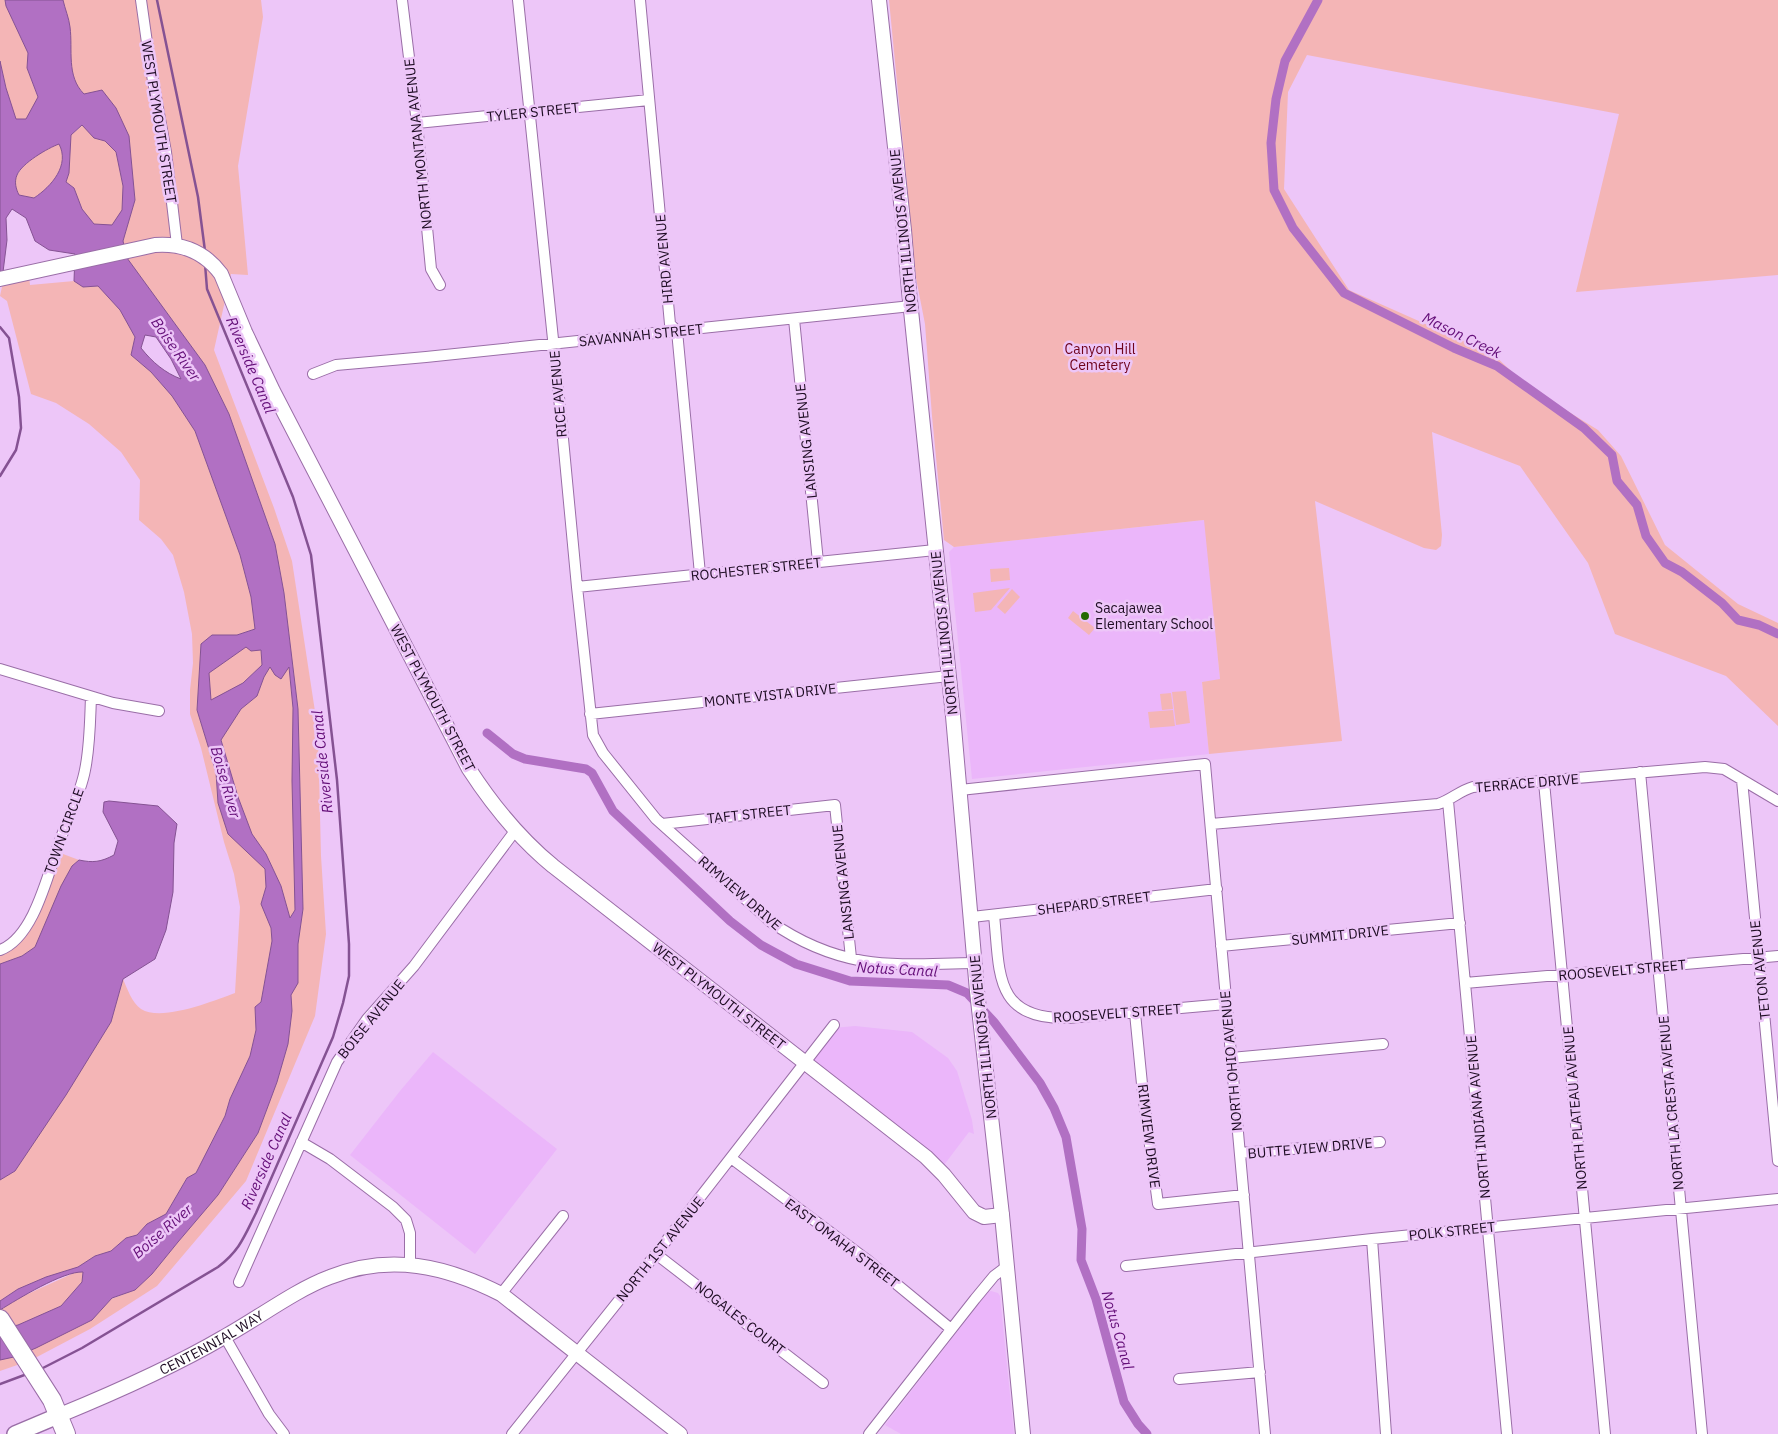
<svg xmlns="http://www.w3.org/2000/svg" width="1778" height="1434" viewBox="0 0 1778 1434" font-family="'IBM Plex Sans',sans-serif">
	<rect width="100%" height="100%" fill="#edc6f8"/>
	<path fill="#ebb6fa" d="M1205 520 1220 680 1202 682 1209 754 972 779 949 552 954 547Z
		M855 1026 912 1032 948 1058 957 1071 972 1120 974 1134 969 1132 944 1165 934 1154 810 1058 833 1028Z
		M433 1052 557 1149 475 1254 350 1155 400 1091Z
		M991 1291 998 1293 1000 1296 1014 1434H901L885 1425 988 1292Z"/>
	<path fill="#f4b5b6" d="M0 0H5L6 6 28 53 27 68 38 98 27 119 16 120 6 88 0 61Z
		M63 0H261L263 17 238 166 248 275 231 274 214 350 274 508 292 561 318 731 321 856 326 934 315 1016 246 1181 157 1286 90 1329 35 1358 30 1350 92 1320 111 1299 135 1290 152 1274 178 1242 218 1195 258 1133 277 1082 288 1044 292 1011 291 995 298 982V944L303 909 298 709 284 593 275 544 229 414 205 365 127 258 123 241 135 200 129 136 76 86 70 60V26Z
		M889 0H1778V275L1576 292 1619 114 1307 55 1288 92 1284 189 1349 290 1493 354 1527 386 1598 430 1621 456 1665 545 1738 604 1778 623V726L1726 676 1615 634 1588 563 1520 466 1432 432 1442 535 1441 546 1436 550 1424 548 1315 501 1342 741 1209 754 1202 682 1220 679 1204 520 954 547 944 540 932 416 925 324 916 278Z
		M83 125 94 138 105 141 116 152 123 186 122 211 112 226 94 224 82 209 74 188 66 182 69 173 71 135Z
		M59 143C70 165 52 186 34 198L19 195C18 193 16 190 15 188 11 168 45 150 59 143Z
		M29 276 30 285 74 281 83 287 98 286 120 310 135 337 131 355 151 372 172 396 195 431 240 555 251 597 255 629 237 635H212L201 644 197 710 216 772 218 803 254 857 265 869 266 887 261 904 271 928 272 941 261 1002 255 1007 256 1030 250 1056 230 1099 225 1116 196 1173 187 1178 166 1214 147 1224 137 1235 126 1238 111 1251 95 1256 78 1267 46 1277 18 1289 0 1301V1180L15 1171 111 1022 123 979C127 988 132 1003 141 1009 162 1022 213 1001 235 993L240 907 234 874 224 842 201 748 190 714V690L193 663 192 634 184 592 173 555 161 539 139 520 140 480 121 452 89 424 56 403 31 394 7 301 0 296 3 282Z
		M1009 568 1010 580 991 582 990 569Z
		M1010 588 991 610 975 612 973 593Z
		M1012 589 1020 597 1005 614 997 607Z
		M1073 611 1095 628 1089 635 1068 618Z
		M246 647 261 650 262 665 243 683 211 701 208 673Z
		M270 666 285 672 289 667 293 708 295 910 290 918 281 886 266 854 252 834 238 797 221 739 241 709 257 696 264 677Z
		M1186 691 1190 723 1176 725 1172 692Z
		M1171 693 1173 709 1162 710 1160 694Z
		M1173 710 1175 726 1150 728 1148 712Z
		M63 854 79 860 72 866 35 947 22 956 0 964V954L19 943 31 927Z
		M76 1272H83L82 1282 61 1306 18 1325 0 1329V1310L19 1298Z
		M14 1357 23 1363 0 1371V1360Z"/>
	<path fill="#b170c3" stroke="#855293" fill-rule="evenodd" d="M5 0H63C65 9 69 18 70 27 73 50 66 76 84 94L102 90 116 108 129 136 135 200 123 241 127 258 205 365 229 414 275 544 284 593 298 709 303 909 298 944V983L291 995 292 1011 288 1044 277 1082 258 1133 218 1195 178 1242 152 1274 135 1290 112 1298 92 1320 36 1348 14 1357 0 1360V1329L18 1325 61 1306 82 1282 83 1272C63 1271 18 1299 0 1310V1301L18 1289 46 1277 78 1267 95 1256 111 1251 126 1238 137 1235 147 1224 166 1214 187 1178 196 1173 225 1116 230 1099 250 1056 256 1030 255 1007 261 1002 272 941 271 928 261 904 266 887 265 869 228 834 218 803 216 772 197 710 201 644 212 635H237L255 629 251 597 240 555 195 431 172 396 151 372 131 355 135 337 120 310 98 286 83 287 74 281 75 254 49 250 35 241 26 218 12 209 6 218 7 240 3 272 0 273V61L6 88 16 119H26L38 97 27 68 28 53 6 6ZM82 125 94 138 105 141 116 152 123 186 122 210 112 225 94 224 82 209 74 188 66 182 69 173 71 135ZM59 144C70 165 52 186 34 198L19 195C16 189 14 182 17 175 22 163 48 148 59 144ZM145 335 156 337 171 359 181 379C165 373 152 362 141 348ZM246 647 251 651 261 650 262 665 243 683 211 700 209 673ZM270 667 275 675 281 679 289 667 293 708 292 781 295 910 290 918 281 886 266 854 252 834 238 797 221 740 241 709 257 696 264 677Z
		M109 801 158 806 177 824 174 843 173 892 166 930 155 959 123 979 111 1022 66 1095 15 1171 0 1180V964L22 956 35 947 61 886 72 866 79 860C93 863 101 862 114 855L118 841 103 812 104 802Z"/>
	<g fill="none" stroke-linecap="round" stroke-linejoin="round">
		<path stroke="#855293" stroke-width="2.5" d="M157 0 198 197 205 251
			M0 327 9 338 19 397 21 428 16 450 0 476
			M39 1370 82 1348 218 1267C240 1250 244 1237 256 1213L333 1037 343 1003 349 976V944L337 780 311 555 293 497 207 289 205 264
			M0 1384 27 1374"/>
		<path stroke="#b170c3" stroke-width="9" d="M1318 0 1285 61 1276 99 1271 143 1274 190 1293 228 1344 293 1454 348 1497 366 1584 428 1612 455 1617 481 1637 505 1646 536 1665 563 1682 572 1722 603 1738 620 1759 625 1778 634
			M487 733 513 754 525 759 586 769 592 773 613 811 730 921 761 945 796 964 850 981 948 985 967 993 994 1022 1040 1083 1054 1108 1066 1137 1082 1229 1081 1260 1096 1299 1124 1402 1138 1424 1147 1434"/>
		<g stroke="#9a6ea7" stroke-width="12">
			<path id="street" d="M141 0 150 64 166 152 177 245
				M402 0 417 123 431 269 440 285
				M518 0 560 407 577 587 593 735 603 753 656 819 771 922C798 941 830 955 863 961 899 967 938 963 975 963
				M640 0 670 324 677 331 700 574
				M417 123 649 100
				M794 319 818 562
				M313 374 336 365 426 357 911 306
				M577 587 935 550
				M0 669 113 703 159 711
				M590 714 949 676
				M1640 772 1702 1434
				M1742 780 1778 1161
				M1544 782 1605 1434
				M960 790 1205 764 1265 1434
				M1448 801 1507 1434
				M662 824 835 805 851 958
				M1211 824 1438 804C1451 800 1459 791 1473 787L1705 767 1724 769 1778 801
				M994 915C1000 972 993 1020 1068 1018L1226 1004
				M972 917 1217 889
				M1221 946 1460 923
				M0 950C36 937 49 867 62 835 70 813 81 792 85 770 90 746 90 721 91 697
				M1465 983 1778 956
				M1135 1013 1143 1094 1158 1204 1244 1195
				M1231 1058 1383 1044
				M301 1142 330 1159 393 1207 406 1220 410 1233V1265
				M1240 1153 1380 1142
				M731 1158 866 1259 951 1329
				M1372 1239 1386 1434
				M656 1254 823 1383
				M1126 1266 1372 1239 1778 1199
				M239 1282 337 1062 367 1019 414 966 515 831
				M501 1294 563 1216
				M225 1337 269 1414 284 1434
				M1179 1379 1260 1372
				M512 1434 656 1254 834 1025
				M869 1434 975 1299 994 1276 1006 1267"/>
		</g>
		<g stroke="#9a6ea7" stroke-width="16">
			<g id="secondary">
				<path d="M879 0 904 230 909 291 953 716 977 991 1002 1215 1023 1434"/>
				<path d="M0 279 155 245C182 243 204 251 221 274L245 332 273 391 469 769C493 806 519 838 553 866L926 1157 944 1175 974 1212 984 1217 1002 1215"/>
				<path id="s1" d="M60 1415C116 1392 171 1368 224 1337 257 1319 295 1290 330 1277 390 1253 446 1266 501 1294L680 1434"/>
			</g>
		</g>
		<g stroke="#9a6ea7" stroke-width="18">
			<path id="primary" d="M15 1434 60 1415"/>
		</g>
		<g stroke="#9a6ea7" stroke-width="20">
			<path id="highway" d="M0 1319 52 1400 66 1434"/>
		</g>
		<use href="#street" stroke="#fff" stroke-width="10"/>
		<use href="#secondary" stroke="#fff" stroke-width="14"/>
		<use href="#primary" stroke="#fff" stroke-width="15"/>
		<use href="#highway" stroke="#fff" stroke-width="18"/>
	</g>
	<circle fill="#246900" stroke="#edc6f8" stroke-width="2" cx="1085" cy="616" r="5"/>
	<g text-anchor="middle" dominant-baseline="central" stroke-width="5" stroke-linejoin="round" paint-order="stroke">
		<g font-size="14" fill="#1e0c23" stroke="#edc6f8">
			<text transform="translate(533 112) rotate(-6)">TYLER STREET</text>
			<text transform="translate(159 122) rotate(81)">WEST PLYMOUTH STREET</text>
			<text transform="translate(418 144) rotate(-96)">NORTH MONTANA AVENUE</text>
			<text transform="translate(903 231) rotate(-96)">NORTH ILLINOIS AVENUE</text>
			<text transform="translate(664 259) rotate(-95)">HIRD AVENUE</text>
			<text transform="translate(641 335) rotate(-6)">SAVANNAH STREET</text>
			<text transform="translate(558 394) rotate(-95)">RICE AVENUE</text>
			<text transform="translate(806 441) rotate(-96)">LANSING AVENUE</text>
			<text transform="translate(756 569) rotate(-6)">ROCHESTER STREET</text>
			<text transform="translate(944 633) rotate(-96)">NORTH ILLINOIS AVENUE</text>
			<text transform="translate(770 695) rotate(-6)">MONTE VISTA DRIVE</text>
			<text transform="translate(433 698) rotate(62)">WEST PLYMOUTH STREET</text>
			<text transform="translate(1527 783) rotate(-5)">TERRACE DRIVE</text>
			<text transform="translate(749 814) rotate(-6)">TAFT STREET</text>
			<text transform="translate(64 831) rotate(-70)">TOWN CIRCLE</text>
			<text transform="translate(843 882) rotate(-96)">LANSING AVENUE</text>
			<text transform="translate(740 893) rotate(41)">RIMVIEW DRIVE</text>
			<text transform="translate(1094 903) rotate(-7)">SHEPARD STREET</text>
			<text transform="translate(1340 935) rotate(-6)">SUMMIT DRIVE</text>
			<text transform="translate(1622 970) rotate(-5)">ROOSEVELT STREET</text>
			<text transform="translate(1760 970) rotate(-96)">TETON AVENUE</text>
			<text transform="translate(719 996) rotate(38)">WEST PLYMOUTH STREET</text>
			<text transform="translate(1117 1013) rotate(-4)">ROOSEVELT STREET</text>
			<text transform="translate(371 1019) rotate(-51)">BOISE AVENUE</text>
			<text transform="translate(983 1037) rotate(-96)">NORTH ILLINOIS AVENUE</text>
			<text transform="translate(1231 1061) rotate(-95)">NORTH OHIO AVENUE</text>
			<text transform="translate(1671 1103) rotate(-95)">NORTH LA CRESTA AVENUE</text>
			<text transform="translate(1575 1108) rotate(-95)">NORTH PLATEAU AVENUE</text>
			<text transform="translate(1478 1117) rotate(-95)">NORTH INDIANA AVENUE</text>
			<text transform="translate(1149 1136) rotate(83)">RIMVIEW DRIVE</text>
			<text transform="translate(1310 1148) rotate(-5)">BUTTE VIEW DRIVE</text>
			<text transform="translate(1452 1231) rotate(-6)">POLK STREET</text>
			<text transform="translate(842 1243) rotate(37)">EAST OMAHA STREET</text>
			<text transform="translate(660 1249) rotate(-51)">NORTH 1ST AVENUE</text>
			<text transform="translate(740 1318) rotate(38)">NOGALES COURT</text>
			<text stroke="none"><textPath href="#s1" startOffset="168">CENTENNIAL WAY</textPath></text>
		</g>
		<g font-size="14" fill="#6e031b" stroke="#edc6f8">
			<text x="1100" y="349">Canyon Hill<tspan x="1100" dy="16">Cemetery</tspan></text>
		</g>
		<g font-size="14" fill="#1e0c23" stroke="#edc6f8" text-anchor="start">
			<text x="1095" y="608">Sacajawea<tspan x="1095" dy="16">Elementary School</tspan></text>
		</g>
		<g font-size="15" font-style="italic" fill="#640e78" stroke="#edc6f8">
			<text transform="translate(1462 335) rotate(26)">Mason Creek</text>
			<text transform="translate(176 349) rotate(55)">Boise River</text>
			<text transform="translate(251 365) rotate(67)">Riverside Canal</text>
			<text transform="translate(322 762) rotate(-96)">Riverside Canal</text>
			<text transform="translate(226 782) rotate(74)">Boise River</text>
			<text transform="translate(897 969) rotate(3)">Notus Canal</text>
			<text transform="translate(266 1161) rotate(-66)">Riverside Canal</text>
			<text transform="translate(162 1231) rotate(-41)">Boise River</text>
			<text transform="translate(1118 1330) rotate(74)">Notus Canal</text>
		</g>
	</g>
</svg>
